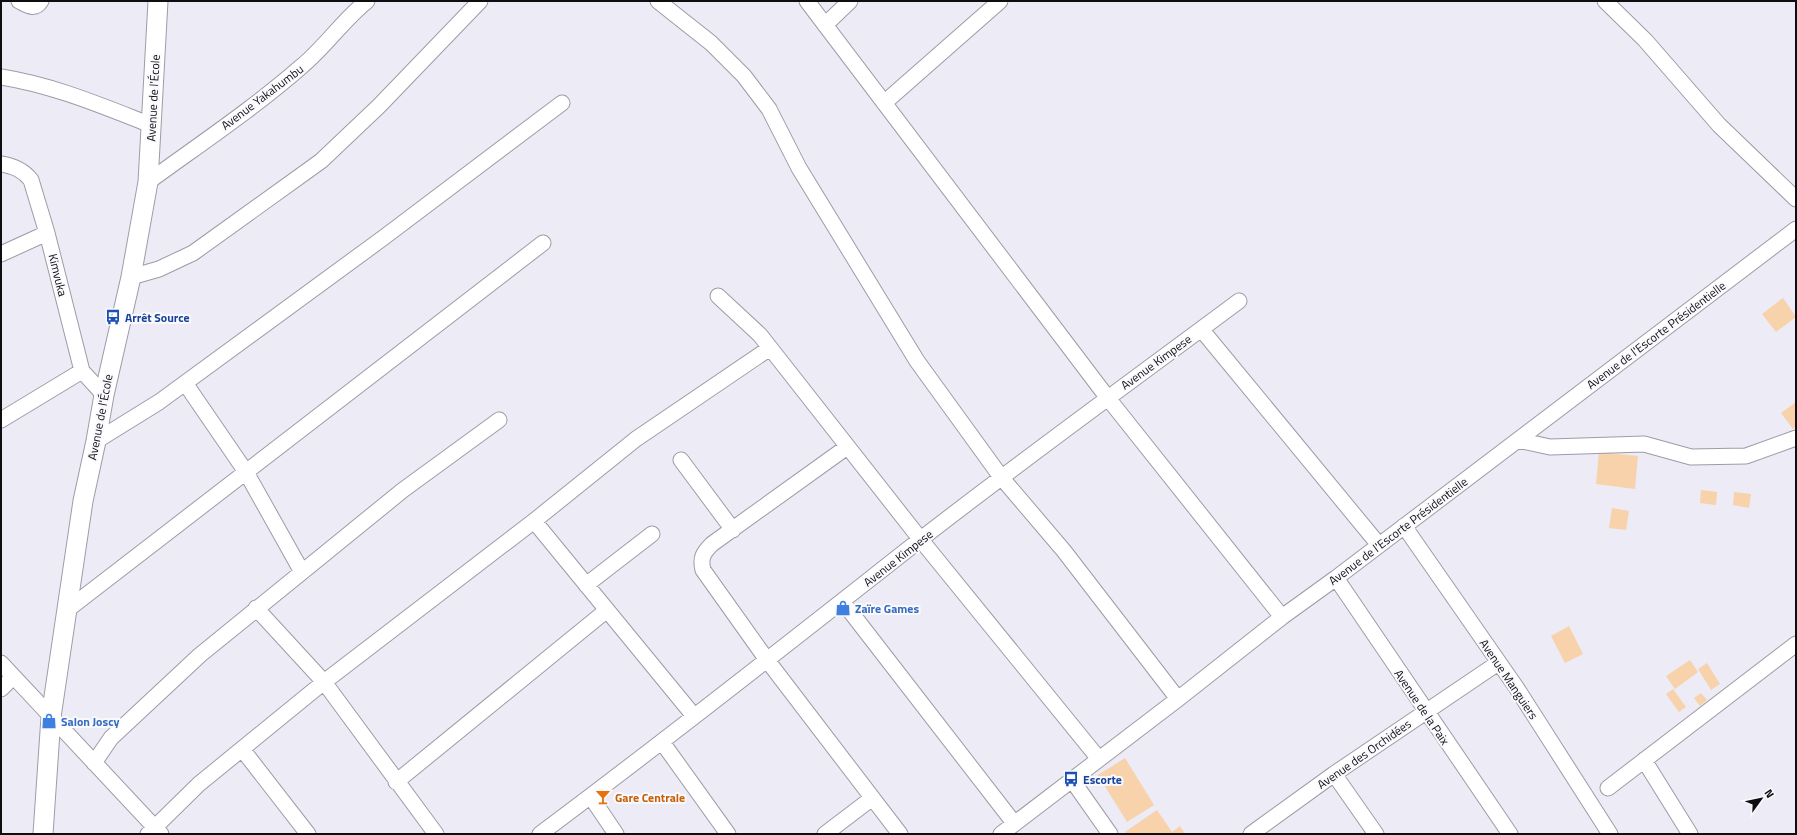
<svg xmlns="http://www.w3.org/2000/svg" width="1797" height="835" viewBox="0 0 1797 835" font-family="'Titillium Web',sans-serif">
	<rect width="100%" height="100%" fill="#ecebf6"/>
	<path fill="#f7d2aa" d="M1783 298 1796 317 1776 332 1762 314Z
		M1796 402V426L1793 429 1781 413Z
		M1599 452 1638 456 1635 489 1596 484Z
		M1701 490 1717 492 1716 505 1700 503Z
		M1734 492 1751 494 1749 508 1733 505Z
		M1612 508 1629 511 1626 530 1609 528Z
		M1569 626 1583 654 1565 663 1551 636Z
		M1690 660 1698 672 1675 689 1666 676Z
		M1707 663 1720 684 1711 690 1698 669Z
		M1673 689 1686 707 1679 712 1666 694Z
		M1701 693 1707 700 1700 706 1694 698Z
		M1125 758 1154 805 1127 822 1098 775Z
		M1157 810 1172 832 1180 826 1185 834H1127L1125 832Z"/>
	<g fill="none" stroke-linecap="round" stroke-linejoin="round">
		<g stroke="#9d9ca6" stroke-width="17">
			<path id="minor" d="M19 1C27 5 35 11 41 1
				M658 1 711 43 744 76 769 109 799 168 917 361 1001 477 1064 551 1178 699
				M807 1 1107 397 1282 617
				M1605 1 1645 40 1719 125 1796 199
				M825 25 850 1
				M1 77C53 85 102 106 151 125
				M884 103 1000 1
				M1 164C14 166 23 170 31 180L47 233 82 371 104 395
				M148 182C200 144 254 108 302 66 326 46 343 20 367 1
				M1 254 47 233
				M131 277 159 269 193 253 321 161 379 106 480 1
				M718 296 760 335 921 540 1099 759
				M1201 329 1379 545
				M185 383 246 472 302 572
				M1 420 82 371
				M1518 440 1550 447 1644 444 1691 457 1746 456 1796 438
				M96 441 159 402 383 238 562 103
				M847 447 712 544C703 553 700 558 703 570L767 660 900 834
				M681 460 733 530
				M534 521 694 716
				M1404 526 1516 687 1610 834
				M1336 578 1510 834
				M586 585 652 534
				M843 602 1014 823
				M256 608 324 682 436 834
				M67 610 543 243
				M1 663 161 834
				M1 689 13 677
				M662 742 728 834
				M242 749 308 834
				M1644 760 1690 834
				M94 763 111 738 200 655 403 490 499 420
				M1334 774 1376 834
				M1072 780 1110 834
				M396 782 607 610
				M1608 788 1796 644
				M591 797 616 834
				M148 834 199 784 324 682 534 521 636 439 770 348
				M540 834C669 738 795 638 921 539 1025 458 1133 380 1239 301
				M825 834 871 799
				M1001 834 1178 699 1282 617 1336 578 1796 229
				M1251 834 1334 774 1498 663"/>
		</g>
		<g stroke="#9d9ca6" stroke-width="21">
			<path id="major" d="M43 834 51 717 83 501 96 441 104 395 131 277 148 182 158 1"/>
		</g>
		<use href="#minor" stroke="#fff" stroke-width="15"/>
		<use href="#major" stroke="#fff" stroke-width="19"/>
	</g>
	<defs>
		<g id="bus-bare" transform="scale(1.2)"><path d="M-5-6H5V4H4V6H2V4H-2V6H-4V4H-5ZM-3.5-4V0h7V-4ZM-3.5 1.2v1.5H-2V1.2ZM2 1.2v1.5H3.5V1.2Z" fill="#1a4fb4" stroke="#fafafe" stroke-width="2.5" paint-order="stroke"/></g>
		<g id="shop-bare" transform="scale(1.2)"><path d="M-5-2.5h2.3a2.7 3.5 0 0 1 5.4 0H5L5.5 6h-11ZM-1.5-2.5h3a1.5 2.3 0 0 0-3 0Z" fill="#3f7fe0" stroke="#fafafe" stroke-width="2.5" paint-order="stroke"/></g>
		<g id="bar-bare" transform="scale(1.2)"><path d="M-6-5H6L.8 .8V4.5H3.5V6h-7V4.5H-.8V.8Z" fill="#e8710a" stroke="#fafafe" stroke-width="2.5" paint-order="stroke"/></g>
	</defs>
	<g fill-rule="evenodd">
		<use href="#bus-bare" x="113" y="317"/>
		<use href="#shop-bare" x="843" y="608"/>
		<use href="#shop-bare" x="49" y="721"/>
		<use href="#bus-bare" x="1071" y="779"/>
		<use href="#bar-bare" x="603" y="797"/>
	</g>
	<g text-anchor="middle" dominant-baseline="central" stroke-width="4" stroke-linejoin="round" paint-order="stroke">
		<g font-size="12" fill="#0e0e11" stroke="#fafafe">
			<text transform="translate(262 97) rotate(-37)">Avenue Yakahumbu</text>
			<text transform="translate(153 98) rotate(-87)">Avenue de l'École</text>
			<text transform="translate(58 275) rotate(76)">Kimvuka</text>
			<text transform="translate(1656 335) rotate(-37)">Avenue de l'Escorte Présidentielle</text>
			<text transform="translate(1156 362) rotate(-36)">Avenue Kimpese</text>
			<text transform="translate(100 417) rotate(-79)">Avenue de l'École</text>
			<text transform="translate(1398 531) rotate(-37)">Avenue de l'Escorte Présidentielle</text>
			<text transform="translate(898 558) rotate(-38)">Avenue Kimpese</text>
			<text transform="translate(1509 679) rotate(56)">Avenue Manguiers</text>
			<text transform="translate(1422 707) rotate(56)">Avenue de la Paix</text>
			<text transform="translate(1364 754) rotate(-35)">Avenue des Orchidées</text>
		</g>
		<g font-size="12" font-weight="bold" fill="#164399" stroke="#fafafe" text-anchor="start">
			<text x="125" y="317">Arrêt Source</text>
			<text x="1083" y="779">Escorte</text>
		</g>
		<g font-size="12" font-weight="bold" fill="#366cbe" stroke="#fafafe" text-anchor="start">
			<text x="855" y="608">Zaïre Games</text>
			<text x="61" y="721">Salon Joscy</text>
		</g>
		<g font-size="12" font-weight="bold" fill="#c56008" stroke="#fafafe" text-anchor="start">
			<text x="615" y="797">Gare Centrale</text>
		</g>
	</g>
	<rect width="1797" height="835" fill="none" stroke="#0e0e11" stroke-width="4"/>
	<g transform="translate(1761 799) rotate(57)" stroke="#fafafe" stroke-width="3" paint-order="stroke">
	<path d="M0-3L7 15L0 10L-7 15Z" fill="#0e0e11"/>
	<text y="-6" font-size="11" font-weight="bold" text-anchor="middle" fill="#0e0e11">N</text>
	</g>
</svg>
